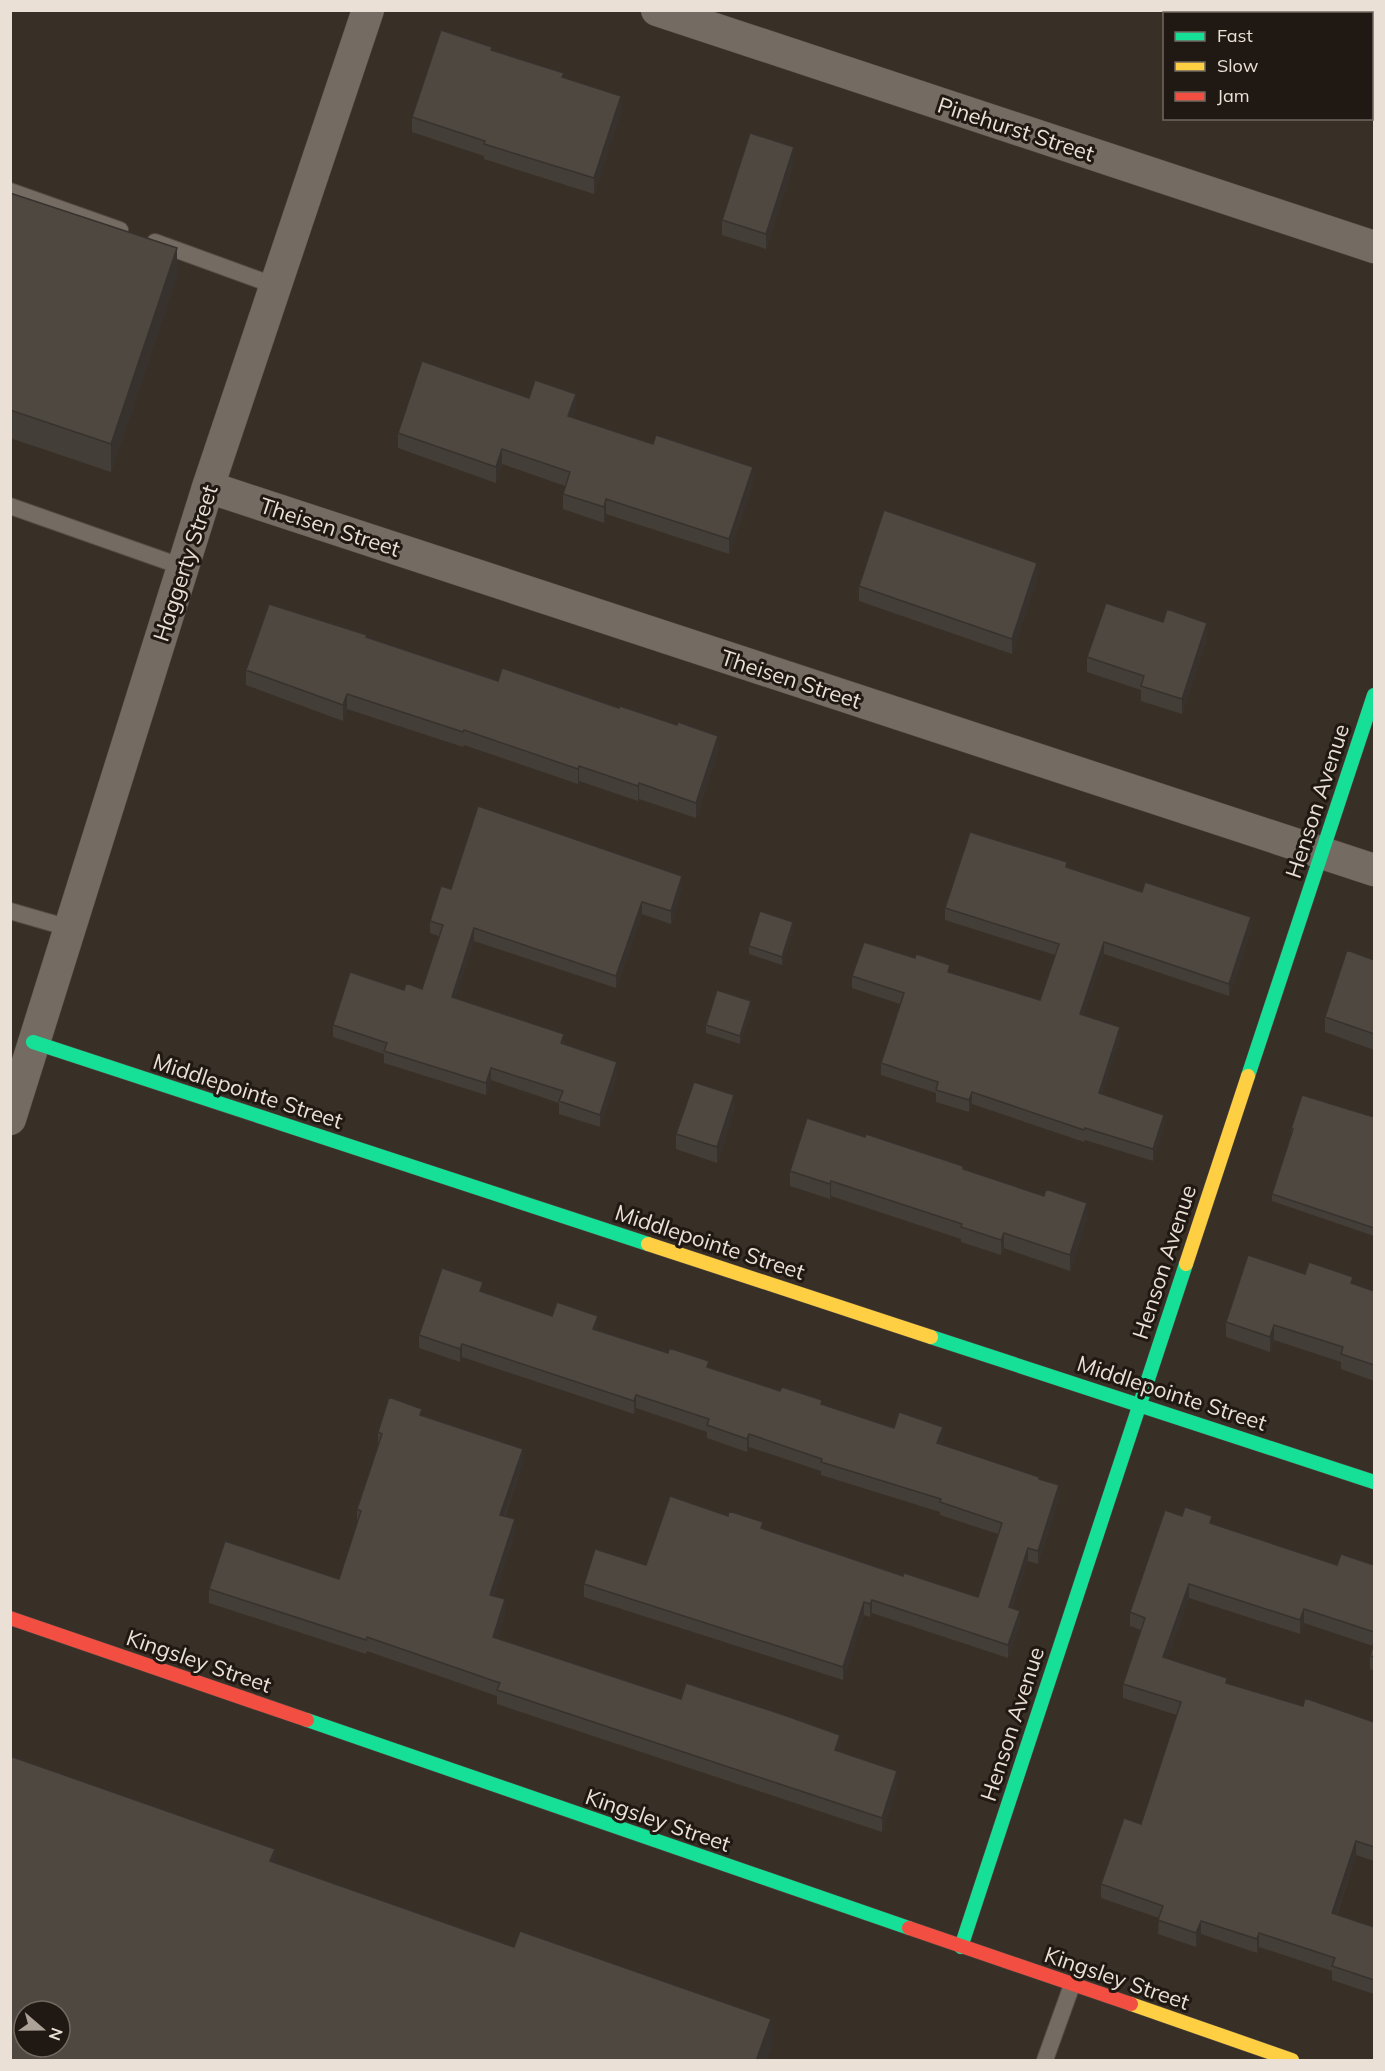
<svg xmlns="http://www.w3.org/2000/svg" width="1385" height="2071" viewBox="0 0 1385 2071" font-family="Mulish,sans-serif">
	<rect width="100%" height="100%" fill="#382f26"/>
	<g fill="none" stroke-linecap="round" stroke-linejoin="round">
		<g stroke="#534b44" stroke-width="18">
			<path id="lane" d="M10 191 120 230
				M155 242 276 286
				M10 506 183 567
				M10 911 69 928
				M1045 2060 1072 1985"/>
		</g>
		<g stroke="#534b44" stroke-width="33">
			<path id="street" d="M657 10 1374 247
				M208 487 1374 870
				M10 1119 208 487 368 10"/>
		</g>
		<g stroke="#534b44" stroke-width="15">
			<path id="fast" d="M33 1042 648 1244
				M1248 1076 1374 695
				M931 1337 1374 1482
				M307 1720 909 1928
				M961 1947 1186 1264"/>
		</g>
		<g stroke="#534b44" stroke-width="15">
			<path id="slow" d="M648 1244 931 1337
				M1186 1264 1248 1076
				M1131 2004 1292 2060"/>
		</g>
		<g stroke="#534b44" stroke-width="15">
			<path id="jam" d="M10 1618 307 1720
				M909 1928 1131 2004"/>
		</g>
		<use href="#lane" stroke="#746b63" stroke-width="16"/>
		<use href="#street" stroke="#746b63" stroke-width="32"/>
		<use href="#fast" stroke="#16e098" stroke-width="14"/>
		<use href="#slow" stroke="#ffcf43" stroke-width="14"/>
		<use href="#jam" stroke="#f24e42" stroke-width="14"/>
	</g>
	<path fill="#443e38" d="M492 50 564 78 621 111 594 194 484 159V156L412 132V117Z
		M794 162 766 249 722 235V220Z
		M10 193 177 277 111 472 10 438Z
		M529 398 576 409 573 417 753 482 729 554 606 514 604 523 563 509V494L565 486 502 464 496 483 398 448V433Z
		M1037 578 1012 654 859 601V586Z
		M367 638 718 751 696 818 639 799 638 801 579 781 578 784 464 745 463 747 347 709 343 721 246 685V670Z
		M1207 638 1182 714 1141 701V690L1087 672V657Z
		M1067 867 1251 929 1229 996 1104 954 1083 1015 1120 1039 1102 1094 1164 1126 1153 1161 1085 1140 1084 1142 972 1104 969 1112 936 1102V1093L881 1075V1063L900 1004 852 988V976L950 972 1040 1000 1055 955 945 920V908Z
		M451 889H682L671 924 642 914 616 988 474 941 455 998 564 1044 617 1075 600 1127 559 1114V1103L491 1080 486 1095 384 1063V1054L333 1037V1025L404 990 422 989 439 936 430 933V921Z
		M793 930 782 965 749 954V946Z
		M1374 960V1050L1325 1032V1017Z
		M751 1009 740 1044 706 1033V1025Z
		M734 1110 717 1163 676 1149V1134Z
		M1374 1117V1236L1272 1201V1194L1291 1136V1129Z
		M963 1169 1087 1218 1070 1271 1004 1248 1001 1255 961 1242V1239L831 1196 830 1199 790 1186V1171Z
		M1305 1274 1353 1284 1374 1291V1381L1341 1369V1362L1274 1340 1270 1352 1226 1337V1322Z
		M483 1292 552 1316 598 1329 597 1330 709 1368 894 1428 943 1440 941 1445 1039 1479 1059 1498 1038 1564 1028 1561 1012 1608 1020 1624 1008 1658 872 1613 870 1617 864 1615 843 1680 584 1597V1584L763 1529 903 1576 978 1597 998 1534 940 1515V1512L821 1475V1471L749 1447 747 1452 707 1438V1432L636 1408 634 1414 462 1357 460 1362 419 1348V1335Z
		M422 1416 523 1463 505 1516 515 1533 494 1596 505 1613 497 1638 681 1699 840 1749 839 1752 897 1785 882 1832 497 1704V1696L367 1651 366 1654 209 1603V1589L339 1579 357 1522V1509L378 1446V1432Z
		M1182 1516 1212 1524 1337 1565H1374V1671L1370 1669V1656L1373 1646 1304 1623 1300 1634 1189 1598 1167 1659 1227 1683 1303 1706 1374 1722V1861L1356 1855 1337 1914 1374 1927V1994L1332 1980V1971L1259 1947 1257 1953 1201 1934 1196 1947 1158 1934 1159 1918 1101 1898V1884L1141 1824 1177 1715 1123 1698V1684L1141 1630 1130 1626V1612Z"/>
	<path fill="#37322e" d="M621 96V111L594 194V178Z
		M794 147V162L766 249V234Z
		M177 248V277L111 472V444Z
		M576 394V409L568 431V416Z
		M502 449V464L496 483V467Z
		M753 467V482L729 554V539Z
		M606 499V514L604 523V507Z
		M1037 563V578L1012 654V639Z
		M1207 623V638L1182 714V699Z
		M347 694V709L343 721V705Z
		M718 736V751L696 818V803Z
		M579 766V781L578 784V769Z
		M639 783V799L638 801V786Z
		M682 876V889L671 924V911Z
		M642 902V914L616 988V976Z
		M1251 917V929L1229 996V984Z
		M793 922V930L782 965V957Z
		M474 928V941L452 1010V997Z
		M1104 942V954L1080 1026V1014Z
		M751 1001V1009L740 1044V1036Z
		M1120 1027V1039L1099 1105V1093Z
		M564 1034V1046L561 1043Z
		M617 1062V1075L600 1127V1115Z
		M491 1068V1080L486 1095V1083Z
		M972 1092V1104L969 1112V1100Z
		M734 1095V1110L717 1163V1147Z
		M1164 1115V1126L1153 1161V1149Z
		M831 1181V1196L830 1199V1184Z
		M1087 1203V1218L1070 1271V1255Z
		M1004 1233V1248L1001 1255V1240Z
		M598 1316V1329L593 1342V1329Z
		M1274 1325V1340L1270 1352V1337Z
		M462 1344V1357L460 1362V1349Z
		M636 1395V1408L634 1414V1401Z
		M943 1427V1440L937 1456V1443Z
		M749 1434V1447L747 1452V1439Z
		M523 1449V1463L500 1528V1515Z
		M1059 1485V1498L1038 1564V1551Z
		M515 1519V1533L490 1609V1595Z
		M1028 1548V1561L1009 1620V1607Z
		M1189 1584V1598L1163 1671V1657Z
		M505 1599V1613L493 1651V1637Z
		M872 1600V1613L870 1617V1604Z
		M864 1602V1615L843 1680V1667Z
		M1304 1609V1623L1300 1634V1620Z
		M1020 1611V1624L1008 1658V1645Z
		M840 1735V1749L835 1764V1750Z
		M897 1771V1785L882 1832V1818Z
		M1356 1841V1855L1332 1927V1913Z
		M275 1849V1877L270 1861Z
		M1201 1921V1934L1196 1947V1933Z
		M1259 1933V1947L1257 1953V1939Z
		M771 2019V2048L766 2061H756Z"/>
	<path fill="#4f4841" stroke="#37322e" stroke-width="1.5" fill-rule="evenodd" d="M441 30 492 47 491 50 564 73 562 77 621 96 594 178 484 144 485 141 412 117Z
		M750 133 794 147 766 234 722 220Z
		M10 193 177 248 111 444 10 410Z
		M422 361 529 398 535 380 576 394 568 416 653 444 656 435 753 467 729 539 606 499 604 507 563 494 570 472 502 449 496 467 398 433Z
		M884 510 1037 563 1012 639 859 586Z
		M1106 603 1163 622 1167 609 1207 623 1182 699 1141 686 1144 676 1087 657Z
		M269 604 367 635 366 637 498 681 502 668 619 708 620 706 677 725 678 722 718 736 696 803 639 783 638 786 579 766 578 769 464 730 463 732 347 694 343 705 246 670Z
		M478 806 682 876 671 911 642 902 616 976 474 928 452 997 564 1034 561 1043 617 1062 600 1115 559 1101 563 1091 491 1068 486 1083 384 1051 387 1043 333 1025 350 972 404 990 406 983 422 989 443 925 430 921 441 886 451 889Z
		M970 832 1067 862 1066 867 1142 892 1145 882 1251 917 1229 984 1104 942 1080 1014 1120 1027 1099 1093 1164 1115 1153 1149 1085 1128 1084 1130 972 1092 969 1100 936 1090 938 1082 881 1063 904 993 852 976 864 942 915 958 916 954 950 965 948 972 1040 1000 1059 944 945 908Z
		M760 911 793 922 782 957 749 946Z
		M1347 950 1374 960V1034L1325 1017Z
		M717 990 751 1001 740 1036 706 1025Z
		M694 1082 734 1095 717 1147 676 1134Z
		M1302 1095 1374 1117V1228L1272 1194 1293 1129H1291Z
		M807 1118 865 1137 866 1134 963 1166V1169L1044 1196 1046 1189 1087 1203 1070 1255 1004 1233 1001 1240 961 1227 962 1224 831 1181 830 1184 790 1171Z
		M1248 1255 1305 1274 1309 1262 1353 1277 1351 1283 1374 1291V1365L1341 1354 1343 1347 1274 1325 1270 1337 1226 1322Z
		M442 1268 483 1282 480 1291 552 1316 557 1302 598 1316 593 1329 668 1353 669 1348 709 1361 707 1367 780 1391 782 1387 822 1400 821 1404 894 1428 899 1412 943 1427 937 1443 1039 1477V1479L1059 1485 1038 1551 1028 1548 1009 1607 1020 1611 1008 1645 872 1600 870 1604 864 1602 843 1667 584 1584 595 1549 646 1565 670 1496 728 1516 729 1511 763 1522 761 1528 903 1576 904 1573 978 1597 1002 1523 940 1502 941 1499 821 1462 822 1459 749 1434 747 1439 707 1425 709 1419 636 1395 634 1401 462 1344 460 1349 419 1335Z
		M389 1397 422 1409 420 1415 523 1449 500 1515 515 1519 490 1595 505 1599 493 1637 681 1699 686 1683 784 1715 840 1735 835 1750 897 1771 882 1818 497 1690 500 1683 367 1637 366 1640 209 1589 225 1541 339 1579 361 1511 357 1509 382 1434 378 1432Z
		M1185 1507 1212 1516 1210 1523 1337 1565 1341 1554 1374 1565V1632L1304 1609 1300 1620 1189 1584 1163 1657 1227 1678 1226 1683 1303 1706 1305 1698 1374 1722V1847L1356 1841 1332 1913 1374 1927V1980L1332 1966 1335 1958 1259 1933 1257 1939 1201 1921 1196 1933 1158 1920 1163 1906 1101 1884 1124 1818 1141 1824 1181 1702 1123 1684 1145 1618 1130 1612 1165 1510 1182 1516Z
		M1374 1642V1657L1370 1656Z
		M10 1756 275 1849 270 1861 514 1947 520 1931 771 2019 756 2061H10ZM24 2011H60V2047H24Z"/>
	<g text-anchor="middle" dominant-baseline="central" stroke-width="6" stroke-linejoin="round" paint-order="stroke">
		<g font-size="22" fill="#eae0d6" stroke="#201812">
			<text transform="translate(1016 129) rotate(18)">Pinehurst Street</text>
			<text transform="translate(330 527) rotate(18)">Theisen Street</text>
			<text transform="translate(185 563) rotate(-72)">Haggerty Street</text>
			<text transform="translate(791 679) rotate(18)">Theisen Street</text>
			<text transform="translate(1317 801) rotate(-72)">Henson Avenue</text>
			<text transform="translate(248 1091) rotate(18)">Middlepointe Street</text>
			<text transform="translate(710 1242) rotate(18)">Middlepointe Street</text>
			<text transform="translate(1164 1262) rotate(-72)">Henson Avenue</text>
			<text transform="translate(1172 1393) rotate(18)">Middlepointe Street</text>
			<text transform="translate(199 1661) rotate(19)">Kingsley Street</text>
			<text transform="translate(1012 1724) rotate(-72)">Henson Avenue</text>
			<text transform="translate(658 1820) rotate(19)">Kingsley Street</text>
			<text transform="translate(1117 1978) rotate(19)">Kingsley Street</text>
		</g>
	</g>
	<rect width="1385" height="2071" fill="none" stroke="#eae0d6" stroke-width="24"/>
	<rect x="1163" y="12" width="210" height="108" fill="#201812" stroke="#716860" stroke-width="1.5"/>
	<rect x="1175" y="32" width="30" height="9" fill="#16e098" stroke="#716860" stroke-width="1.5"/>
	<text x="1217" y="42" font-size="18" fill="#eae0d6">Fast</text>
	<rect x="1175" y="62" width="30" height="9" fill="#ffcf43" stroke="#716860" stroke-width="1.5"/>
	<text x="1217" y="72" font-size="18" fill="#eae0d6">Slow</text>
	<rect x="1175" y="92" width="30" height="9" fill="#f24e42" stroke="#716860" stroke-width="1.5"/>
	<text x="1217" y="102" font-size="18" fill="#eae0d6">Jam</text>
	<g transform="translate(42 2029) rotate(110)"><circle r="28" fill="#201812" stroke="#716860" stroke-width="1.5"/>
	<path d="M0-4.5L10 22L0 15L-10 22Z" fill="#aca298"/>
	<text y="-9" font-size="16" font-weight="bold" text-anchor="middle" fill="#eae0d6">N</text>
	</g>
</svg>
